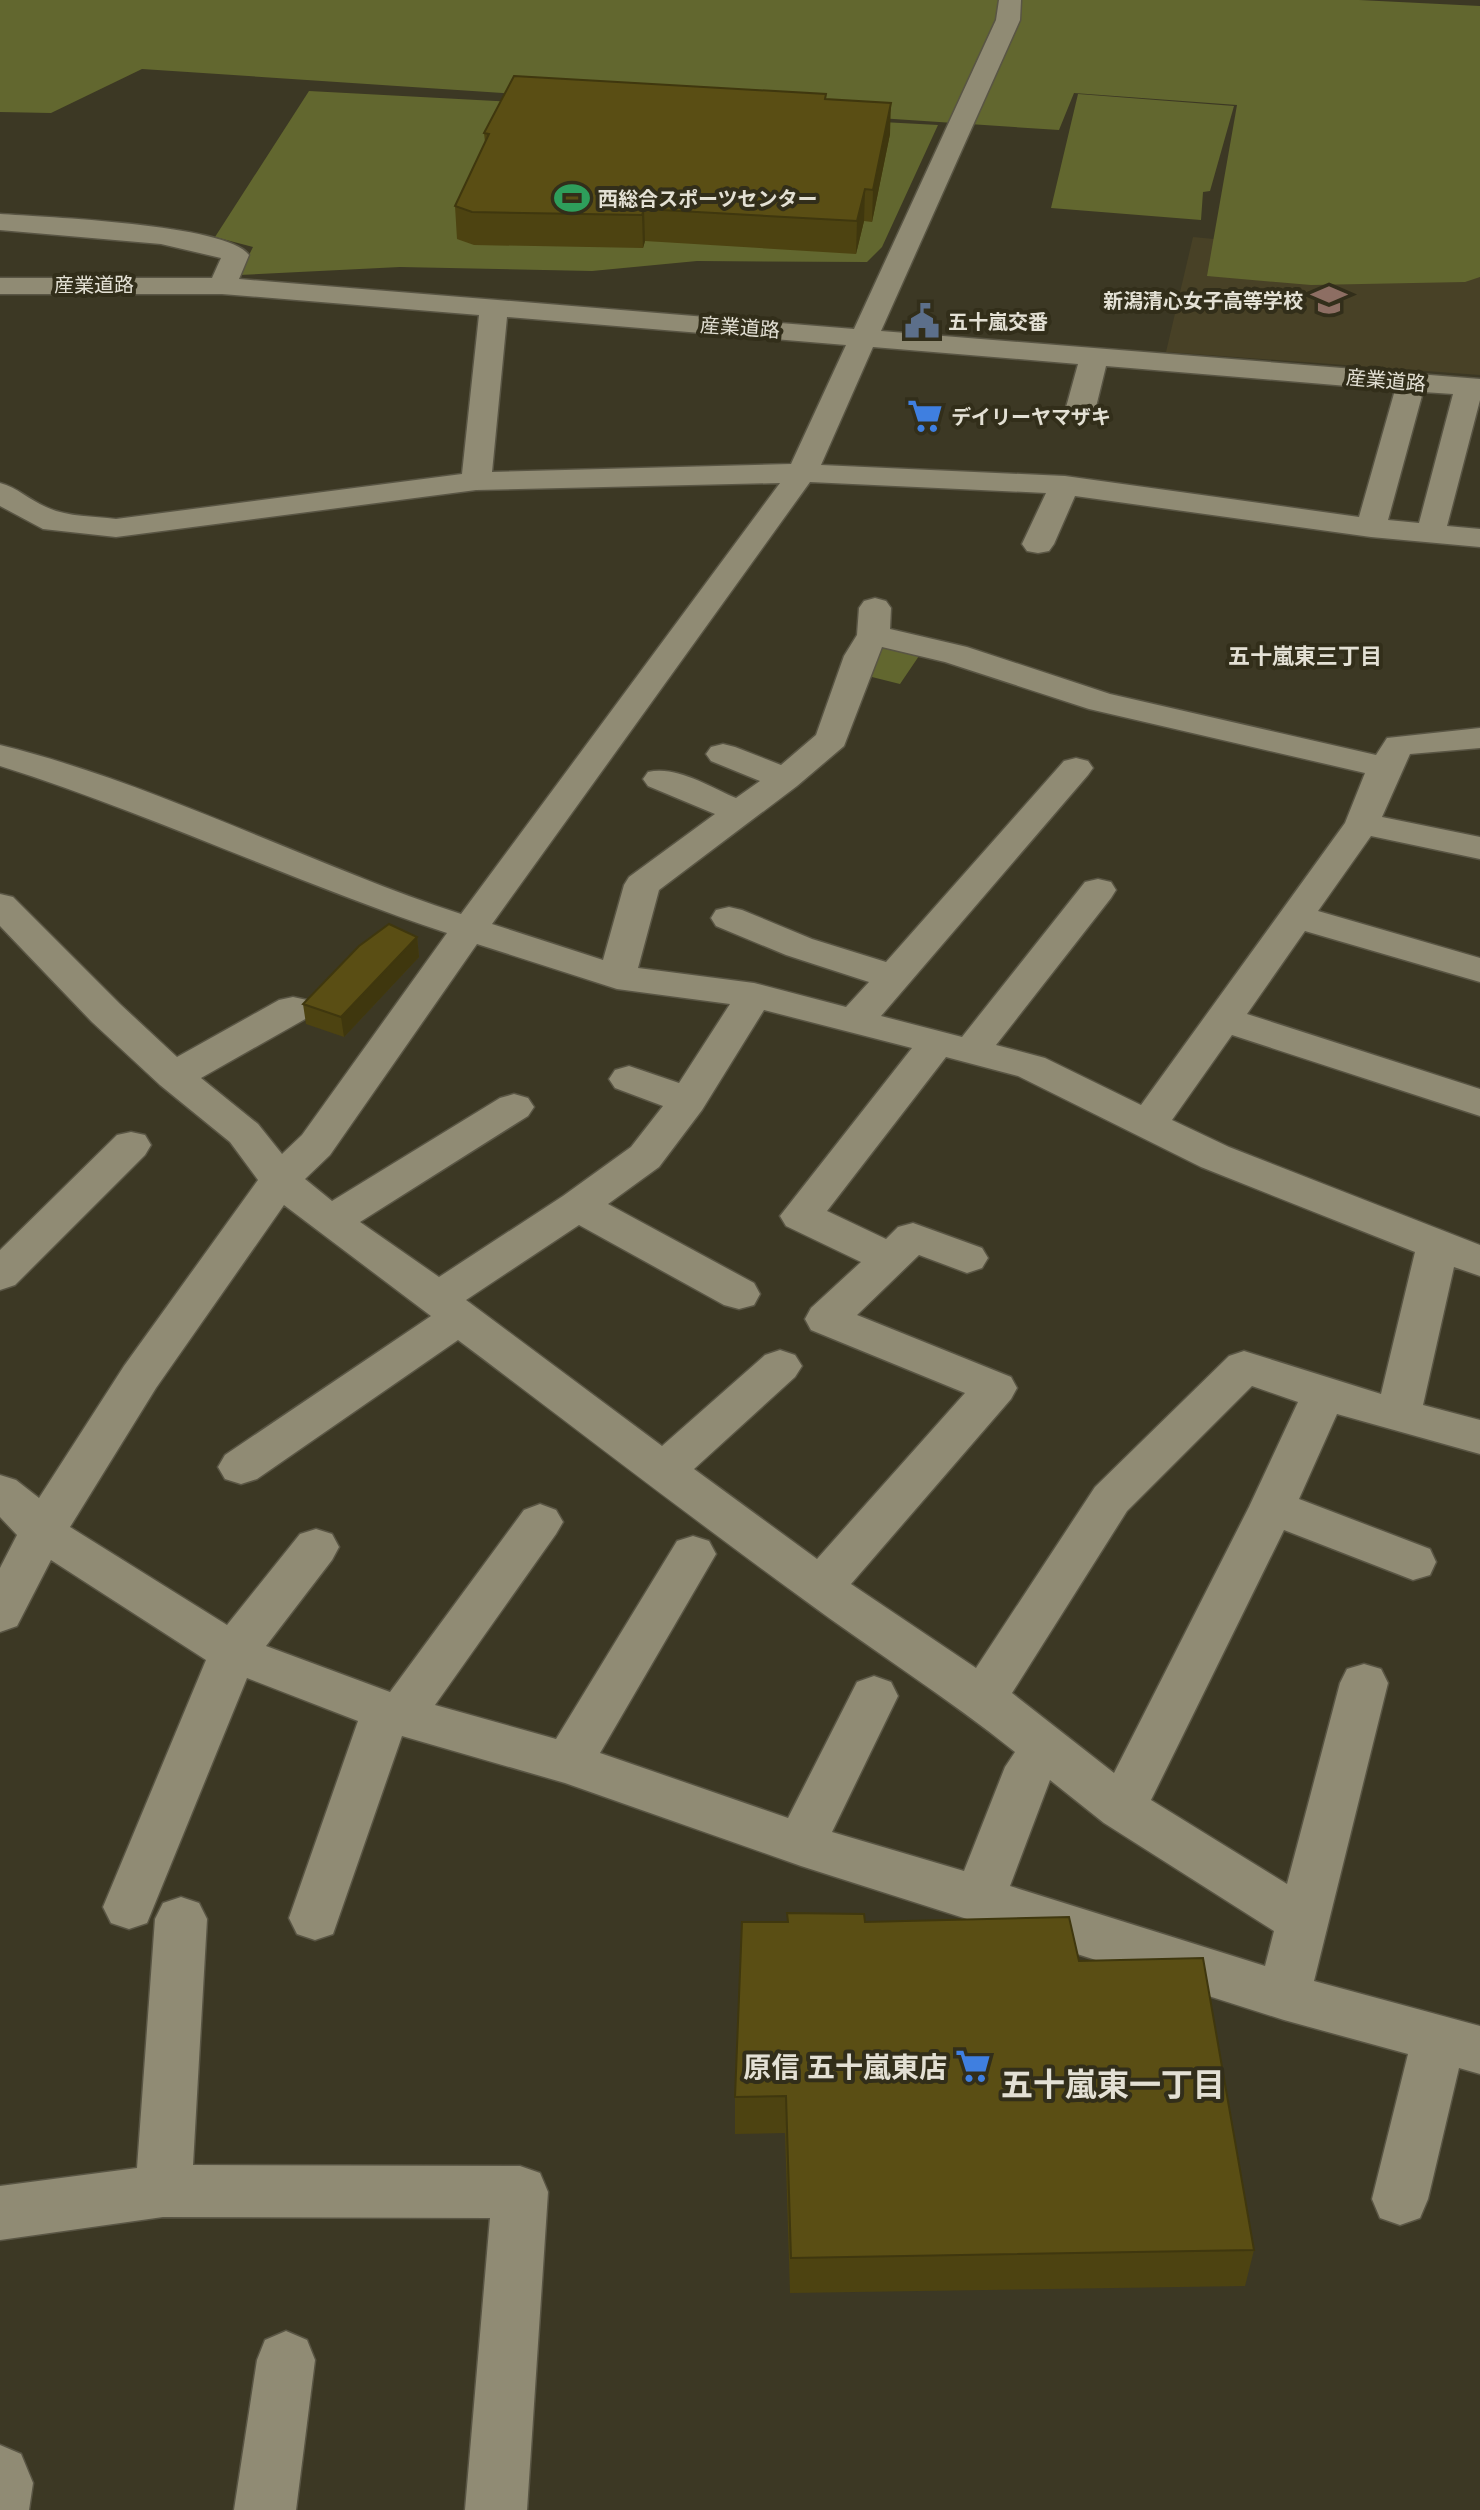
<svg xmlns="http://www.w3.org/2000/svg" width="1480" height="2510" viewBox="0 0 1480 2510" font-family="Quicksand,'Noto Sans JP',sans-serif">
	<rect width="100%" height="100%" fill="#3c3824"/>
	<path fill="#484126" d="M1480 173V375L1166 352 1193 237 1300 247Z"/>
	<path fill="#62672f" d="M0 0H1359L1480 6V277L1465 282 1311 285 1207 276 1237 105 1074 93 1059 130 142 69 51 113 0 112Z
		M309 91 938 125 882 247 867 262 697 261 592 271 400 267 239 275 253 247 215 237Z
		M1078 94 1234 106 1210 191 1203 192 1201 220 1051 208Z
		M882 643 921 653 900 684 860 674Z"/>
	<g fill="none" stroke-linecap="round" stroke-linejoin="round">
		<g stroke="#595544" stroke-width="3">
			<path id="minor" d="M999 0H1021L1020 20 881 331 1480 379V400L1447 526 1480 529V547L1371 537 1075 496 1054 544 1049 551 1038 553 1027 551 1022 544 1046 493 810 482 492 924 603 960 624 885 629 877 715 814 648 786 643 779 648 772C676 765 710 787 736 798L760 781 711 761 706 754 711 747 723 744 735 747 781 765 816 735 844 656 857 635 859 608 864 601 875 598 886 601 891 608 890 629 967 647 1110 694 1376 755 1387 738 1480 728V748L1410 754 1382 817 1480 837V859L1371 836 1318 911 1480 958V982L1305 931 1247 1014 1480 1089V1116L1232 1035 1172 1120 1229 1147 1480 1245V1276L1454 1267 1423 1405 1480 1420V1454L1337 1414 1299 1499 1430 1549 1436 1562 1430 1575 1413 1580 1284 1530 1151 1800 1287 1884 1340 1683 1347 1669 1364 1664 1381 1669 1388 1683 1314 1981 1480 2026V2074L1459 2068 1428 2199 1420 2218 1400 2225 1380 2218 1372 2199 1408 2054 1284 2020 801 1866 565 1783 402 1736 333 1934 315 1940 297 1934 289 1918 358 1721 247 1678 147 1923 129 1929 111 1923 103 1907 206 1660 51 1560 17 1626 0 1632V1568L17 1535 0 1517V1475L16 1480 39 1498 124 1366 258 1180 230 1142 160 1085 92 1022 0 926V894L13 897 120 1004 177 1057 279 1000 293 997 307 1000 312 1009 307 1018 201 1078 258 1124 282 1154 302 1135 447 933C296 883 152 814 0 766V745C158 784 306 863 461 914L780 483 476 490 116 537 43 529 0 506V483C17 487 29 500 46 507 67 517 92 516 116 519L462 474 479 315 222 294H0V278H212L221 258 161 244 0 230V214C42 217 228 224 249 255L239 279 854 329 996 20ZM507 317 846 345 791 464 492 472ZM873 347 1078 364 1065 411 1070 417 1080 420 1090 417 1095 411 1106 366 1395 390 1359 517 1065 476 821 465ZM1423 392 1453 394 1419 523 1388 520ZM882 647 945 662 1089 709 1365 773 1345 823 1141 1105 1045 1058 996 1045 1111 898 1116 890 1111 882 1098 879 1085 882 962 1037 881 1016 1088 775 1093 768 1088 761 1076 758 1064 761 886 962 812 939 742 910 729 907 716 910 711 918 716 926 786 955 869 982 846 1007 754 983 638 968 659 890 797 786 844 746ZM477 944 617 989 730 1004 679 1083 629 1066 615 1070 609 1079 615 1088 663 1106 631 1147 563 1196 439 1277 360 1222 528 1116 534 1107 528 1098 514 1094 500 1098 332 1201 305 1179 330 1155ZM764 1010 912 1048 780 1216 786 1226 861 1262 811 1308 805 1319 811 1330 965 1393 817 1559 694 1469 795 1377 802 1366 795 1355 780 1350 765 1355 662 1446 466 1300 579 1225 724 1305 739 1309 754 1305 760 1294 754 1283 608 1204 659 1167 702 1110ZM946 1057 1018 1076 1201 1167 1415 1252 1381 1394 1244 1351 1229 1356 1095 1487 976 1668 851 1584 1011 1399 1017 1388 1011 1377 857 1315 919 1255 967 1273 982 1268 988 1258 982 1248 913 1223 898 1227 886 1239 827 1211ZM284 1205 431 1316 225 1455 218 1467 225 1479 241 1484 257 1479 458 1340C574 1427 686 1514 803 1599 873 1651 947 1697 1015 1752L1005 1767 964 1871 832 1832 898 1696 891 1682 874 1676 857 1682 788 1818 600 1753 716 1554 709 1541 693 1536 677 1541 556 1739 435 1705 556 1534 563 1522 556 1510 540 1504 524 1510 390 1692 266 1646 332 1560 339 1547 332 1534 316 1529 300 1534 227 1625 70 1527 156 1388ZM1252 1386 1298 1402 1249 1507 1114 1773 1012 1693 1127 1511ZM1050 1780 1104 1823 1274 1931 1265 1966 1010 1886Z
				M131 1132 145 1135 151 1145 145 1155 15 1285 0 1290V1250L117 1135Z
				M181 1897 199 1903 207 1919 193 2165 520 2166 540 2173 548 2192 527 2510H465L490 2218 163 2217 0 2240V2186L137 2168 155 1919 163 1903Z
				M286 2331 307 2340 315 2360 296 2510H234L257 2360 265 2340Z
				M0 2445 21 2454 33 2483 29 2510H0Z"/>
		</g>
		<use href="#minor" fill="#908b74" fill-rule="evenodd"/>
	</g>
	<path fill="#4d4311" d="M826 99 890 134 872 222 864 221 856 254 645 241 643 248 474 245 457 239 455 206 485 142 484 133Z
		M417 937 419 957 344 1037 306 1024 303 1004Z
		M787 1913 865 1922 1079 1961 1254 2250 1245 2286 790 2293 785 2133 735 2134V2097L787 1922Z"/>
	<path fill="#3f370e" d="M891 103 890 134 872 222 873 190Z
		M865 189 864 221 856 254 857 221Z
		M644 209 645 241 643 248 642 215Z
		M417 937 419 957 344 1037 341 1017Z"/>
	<path fill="#5a4e14" stroke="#3f370e" stroke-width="2" d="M514 76 826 94 825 99 891 103 873 190 865 189 857 221 644 209 642 215 472 212 455 206 489 134 484 133Z
		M389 924 417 937 341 1017 303 1004 359 946Z
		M787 1913 864 1914 865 1922 1069 1917 1079 1961 1203 1958 1254 2250 791 2258 786 2096 735 2097 742 1922H788Z"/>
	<defs>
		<g id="stadium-bare" transform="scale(2.76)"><path d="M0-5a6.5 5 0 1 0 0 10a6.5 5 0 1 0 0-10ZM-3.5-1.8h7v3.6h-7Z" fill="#2e9e5b" stroke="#322e1a" stroke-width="2.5" paint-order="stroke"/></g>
		<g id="school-bare" transform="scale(2.76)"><path d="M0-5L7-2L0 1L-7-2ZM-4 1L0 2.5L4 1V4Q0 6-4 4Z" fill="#8d6e63" stroke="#322e1a" stroke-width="2.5" paint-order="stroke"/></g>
		<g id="civic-bare" transform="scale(2.76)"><path d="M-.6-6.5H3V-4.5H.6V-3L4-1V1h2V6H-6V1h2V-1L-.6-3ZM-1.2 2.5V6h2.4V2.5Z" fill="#5c6f8a" stroke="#322e1a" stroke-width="2.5" paint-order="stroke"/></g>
		<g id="supermarket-bare" transform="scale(2.76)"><path d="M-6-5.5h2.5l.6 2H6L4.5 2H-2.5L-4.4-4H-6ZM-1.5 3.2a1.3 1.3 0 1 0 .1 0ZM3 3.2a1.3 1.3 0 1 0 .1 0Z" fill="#3f7fe0" stroke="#322e1a" stroke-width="2.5" paint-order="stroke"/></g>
	</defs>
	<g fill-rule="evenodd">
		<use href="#stadium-bare" x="572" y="198"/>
		<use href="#school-bare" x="1329" y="300"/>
		<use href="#civic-bare" x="922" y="321"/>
		<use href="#supermarket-bare" x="925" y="416"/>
		<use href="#supermarket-bare" x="973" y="2066"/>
	</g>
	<g text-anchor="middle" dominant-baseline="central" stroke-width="8" stroke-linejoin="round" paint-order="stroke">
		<g font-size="20" font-weight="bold" fill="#e3e0d4" stroke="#322e1a" text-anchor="start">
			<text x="598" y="198">西総合スポーツセンター</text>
			<text x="1303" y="300" text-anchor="end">新潟清心女子高等学校</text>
			<text x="948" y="321">五十嵐交番</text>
			<text x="951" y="416">デイリーヤマザキ</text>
		</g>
		<g font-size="20" fill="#e3e0d4" stroke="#322e1a">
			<text x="94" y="284">産業道路</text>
			<text transform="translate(740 327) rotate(4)">産業道路</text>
			<text transform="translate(1386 380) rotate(5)">産業道路</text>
		</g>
		<g font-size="22" font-weight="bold" fill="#e3e0d4" stroke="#322e1a">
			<text x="1305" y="656">五十嵐東三丁目</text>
		</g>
		<g font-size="28" font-weight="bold" fill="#e3e0d4" stroke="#322e1a" text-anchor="end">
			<text x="947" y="2066">原信 五十嵐東店</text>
		</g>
		<g font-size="32" font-weight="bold" fill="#e3e0d4" stroke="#322e1a">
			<text x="1113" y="2084">五十嵐東一丁目</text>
		</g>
	</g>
</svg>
